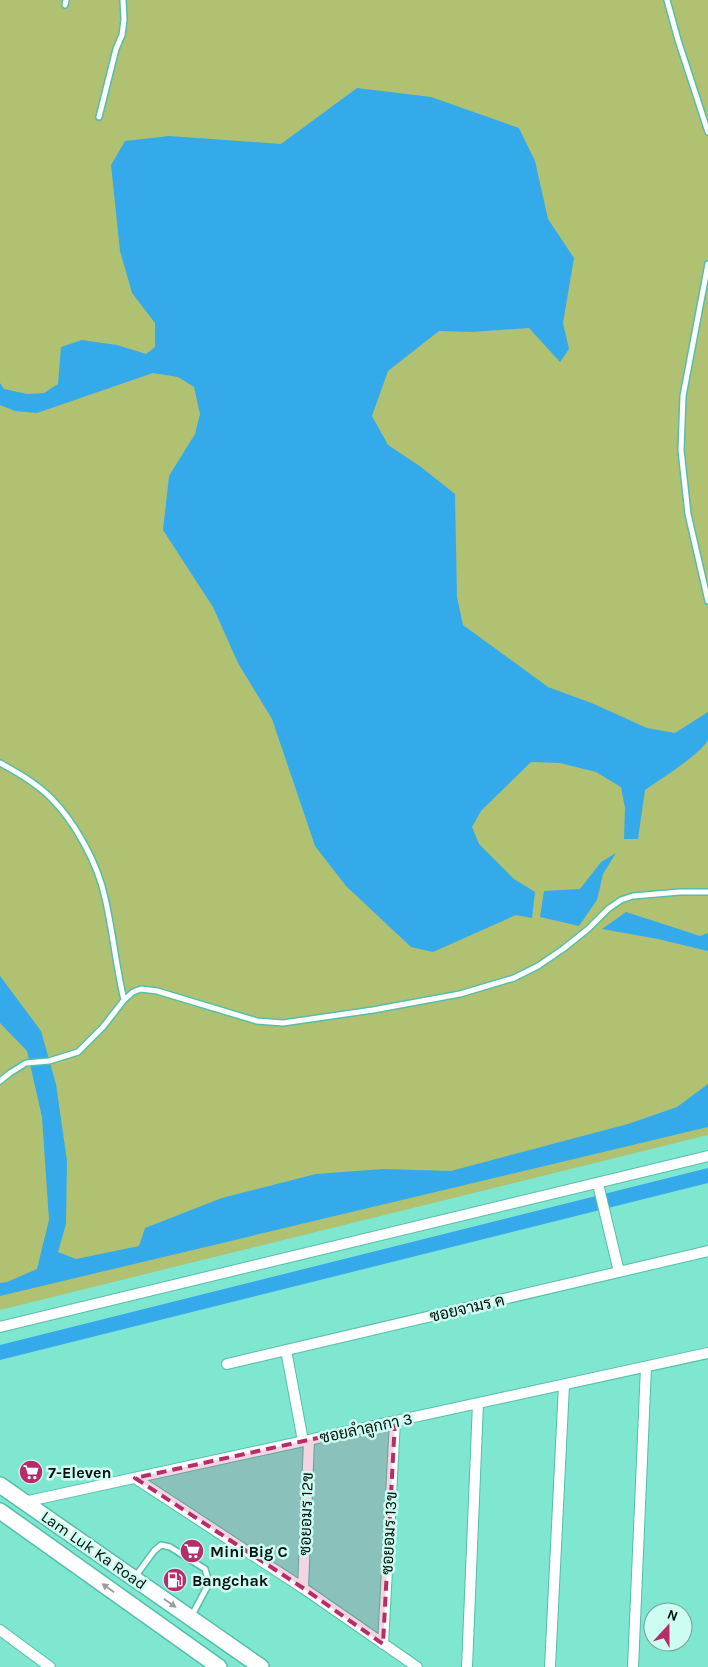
<svg xmlns="http://www.w3.org/2000/svg" width="708" height="1667" viewBox="0 0 708 1667" font-family="Karla,Sarabun,sans-serif">
	<rect width="100%" height="100%" fill="#7fe6d0"/>
	<path fill="#b1c172" d="M0 0H708V1135L0 1310Z"/>
	<path fill="#34aaeb" d="M357 88 431 97 519 128 535 161 548 219 574 258 563 323 569 349 560 362 529 328 472 332 439 331 388 371 372 416 388 445 421 467 455 494 457 597 463 625 548 687 594 704 647 728 675 733 708 712C708 720 708 733 708 740 702 753 658 781 645 790L638 839H624L625 808 621 787 596 772 560 763 531 762 481 811 472 827 479 844 514 879 535 892 532 918 516 915 433 952 411 947 346 886 315 846 272 719 238 663 213 607 163 530 169 476 195 434 200 414 194 387 178 377 153 373 37 413 15 411 0 405V383L4 389 27 394 44 393 58 384 61 347 82 340 117 345 146 354 155 347V323L132 293 120 251 111 165 125 141 169 136 281 144Z
		M616 853 603 874 597 900 579 926 540 917 544 891 580 889 601 862Z
		M626 912 700 936 708 933V951L658 939 602 929Z
		M0 976 41 1031 56 1084 67 1161 66 1224 58 1252 76 1259 139 1246 145 1228 222 1198 316 1174 383 1169 451 1171 628 1124 677 1107 708 1084V1127L0 1296V1283L7 1282 37 1269 49 1220 42 1117 27 1051 0 1023Z
		M708 1168V1183L0 1360V1345Z"/>
	<g fill="none" stroke-linecap="round" stroke-linejoin="round">
		<g stroke="#55bea9" stroke-width="8">
			<path id="service" d="M667 0 678 40 708 132
				M65 5 66 0
				M99 117 116 49 122 35 124 20 123 0
				M708 264 683 396 681 450 688 514 708 601
				M0 763C18 773 36 783 51 798 75 822 98 864 105 898 113 932 116 967 124 1000
				M0 1081 10 1073 26 1063 49 1061 78 1052 103 1027 124 1000 133 992 141 989 157 991 257 1021 283 1023 373 1010 460 994 514 978 538 966 563 949 588 929 608 909 621 900 633 896 680 892H708
				M135 1577 154 1551 161 1545 170 1547 205 1569 208 1579 207 1587 191 1617"/>
		</g>
		<g stroke="#55bea9" stroke-width="12">
			<path id="minor" d="M598 1184 619 1272
				M0 1327 708 1156
				M286 1350 303 1441
				M227 1364 708 1251
				M135 1478 303 1588 417 1667
				M24 1502 708 1353
				M303 1588 309 1440
				M0 1630 50 1667
				M383 1644 395 1421
				M467 1667 478 1403
				M550 1667 564 1385
				M633 1667 646 1367"/>
		</g>
		<g stroke="#55bea9" stroke-width="18">
			<path id="secondary" d="M0 1485 261 1667
				M0 1511 219 1667"/>
		</g>
		<use href="#service" stroke="#fff" stroke-width="5"/>
		<use href="#minor" stroke="#fff" stroke-width="10"/>
		<use href="#secondary" stroke="#fff" stroke-width="15"/>
	</g>
	<defs><path id="oneway-solid" d="M-6-.8H1V-3.2L6.5 0L1 3.2V.8H-6Z" transform="scale(1.25)"/></defs>
	<g fill="#999f9e">
		<use href="#oneway-solid" transform="translate(108 1588) rotate(-145)"/>
		<use href="#oneway-solid" transform="translate(170 1603) rotate(35)"/>
	</g>
	<path fill="#b72d6b" fill-opacity="0.2" stroke="#b72d6b" stroke-width="4" stroke-dasharray="10 6" stroke-linejoin="round" d="M395 1421 383 1644 303 1588 135 1478Z"/>
	<defs>
		<g id="supermarket-disc" transform="scale(1.25)"><circle r="9.5" fill="#b72d6b" stroke="#cdfdf1"/><path d="M-6-5.5h2.5l.6 2H6L4.5 2H-2.5L-4.4-4H-6ZM-1.5 3.2a1.3 1.3 0 1 0 .1 0ZM3 3.2a1.3 1.3 0 1 0 .1 0Z" fill="#fff"/></g>
		<g id="fuel-disc" transform="scale(1.25)"><circle r="9.5" fill="#b72d6b" stroke="#cdfdf1"/><path d="M-5.5-6h7V0h2V4h1.3V-2.5L3-4.5l.8-.8L6-3V5H2.5V1h-1V6h-7ZM-4.2-4.7v3.2H.2V-4.7Z" fill="#fff"/></g>
	</defs>
	<g fill-rule="evenodd">
		<use href="#supermarket-disc" x="31" y="1472"/>
		<use href="#supermarket-disc" x="192" y="1551"/>
		<use href="#fuel-disc" x="175" y="1580"/>
	</g>
	<g text-anchor="middle" dominant-baseline="central" stroke-width="5" stroke-linejoin="round" paint-order="stroke">
		<g font-size="16" fill="#00100c" stroke="#cdfdf1">
			<text transform="translate(467 1308) rotate(-13)">ซอยจามร ค</text>
			<text transform="translate(366 1428) rotate(-12)">ซอยลำลูกกา 3</text>
			<text transform="translate(306 1514) rotate(-88)">ซอยอมร 12ข</text>
			<text transform="translate(389 1533) rotate(-87)">ซอยอมร 13ข</text>
			<text transform="translate(94 1550) rotate(35)">Lam Luk Ka Road</text>
		</g>
		<g font-size="16" font-weight="bold" fill="#00100c" stroke="#cdfdf1" text-anchor="start">
			<text x="48" y="1472">7-Eleven</text>
			<text x="210" y="1551">Mini Big C</text>
			<text x="192" y="1580">Bangchak</text>
		</g>
	</g>
	<g transform="translate(668 1627) rotate(21)"><circle r="24" fill="#cdfdf1" stroke="#7b9e95"/>
	<path d="M0-4L9 19L0 12L-9 19Z" fill="#b72d6b"/>
	<text y="-8" font-size="14" font-weight="bold" text-anchor="middle" fill="#00100c">N</text>
	</g>
</svg>
